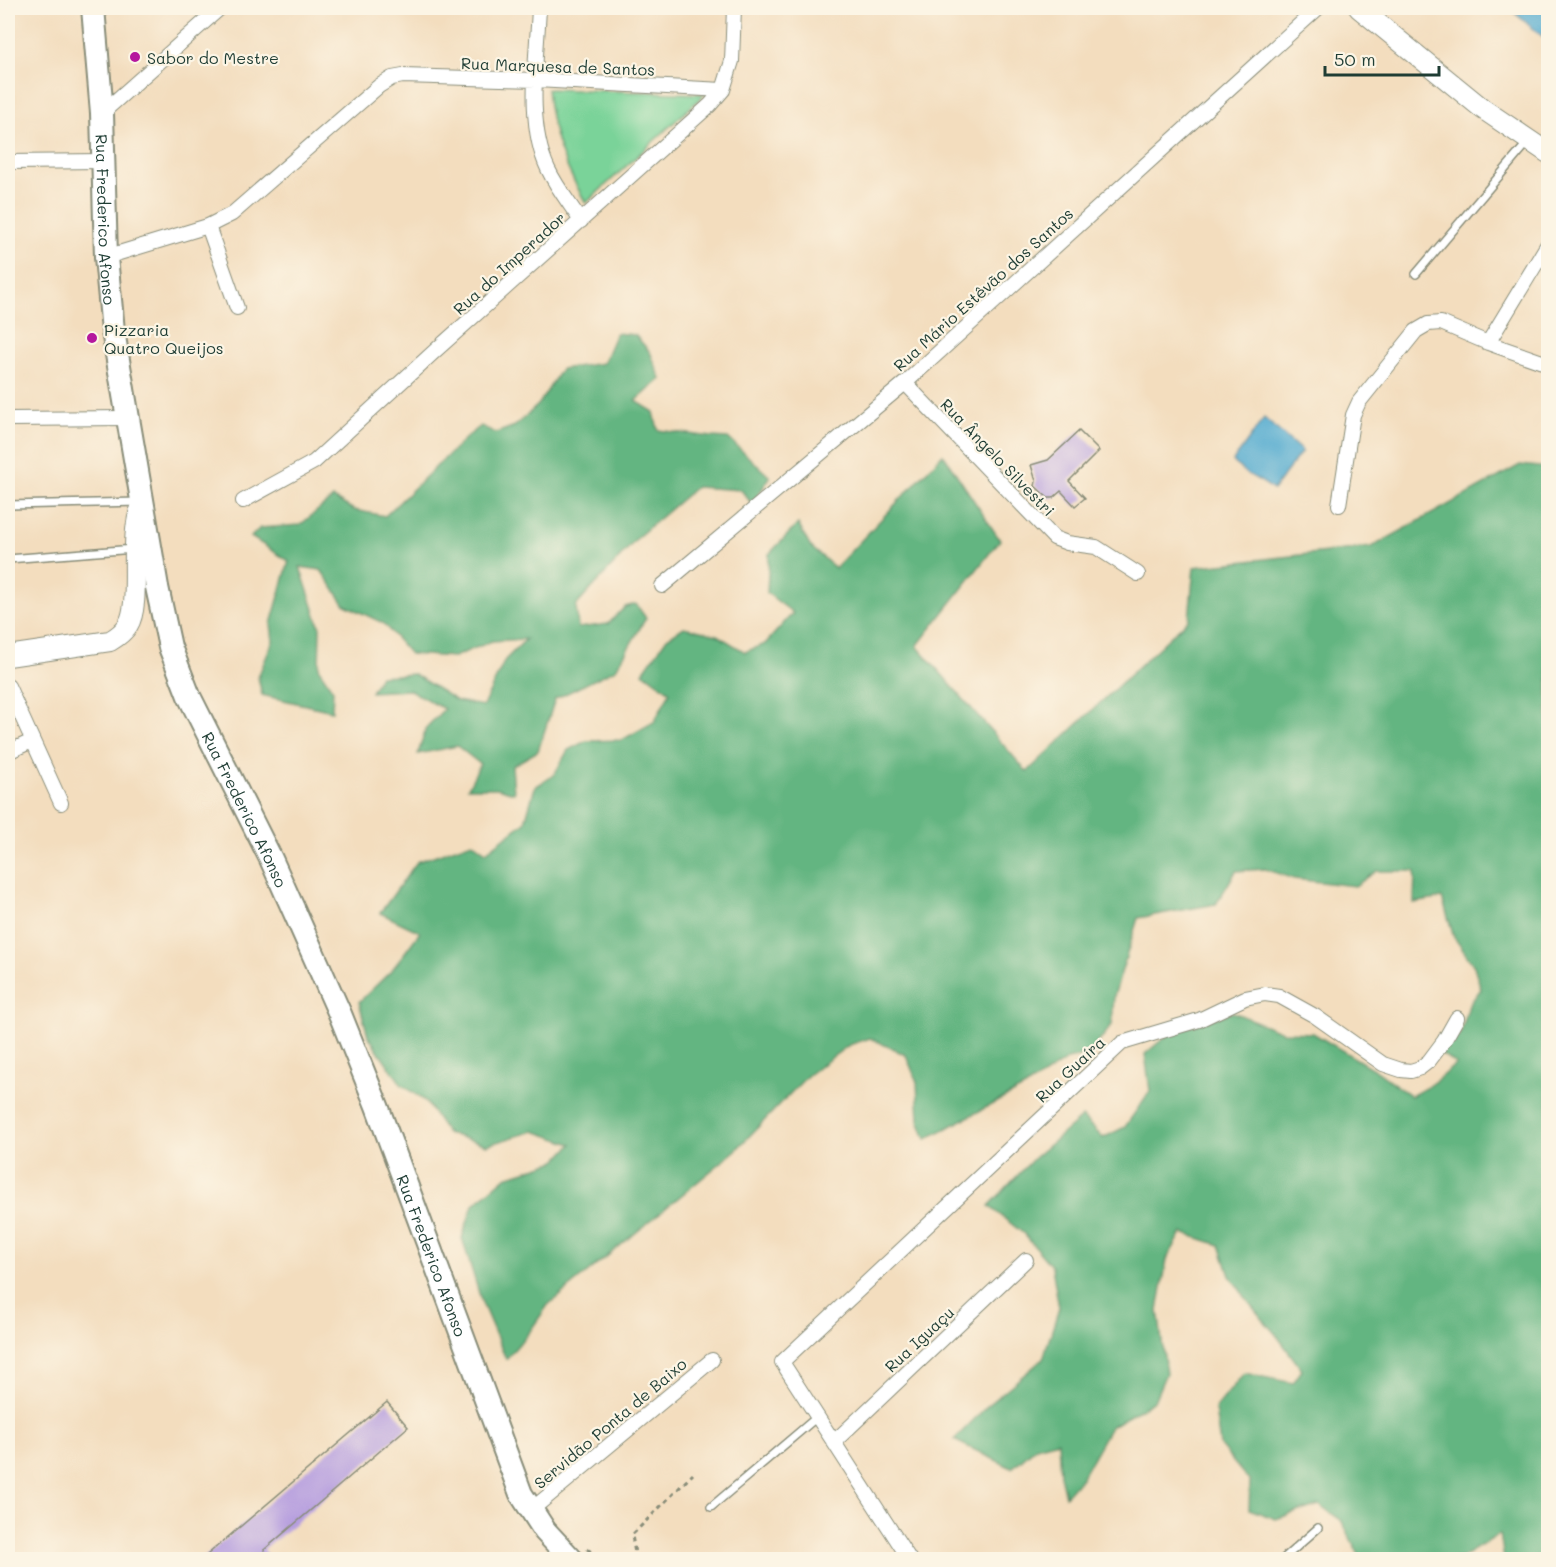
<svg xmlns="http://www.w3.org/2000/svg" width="1556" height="1567" viewBox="0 0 1556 1567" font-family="Mali,sans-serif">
	<rect width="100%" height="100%" fill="#fcf5e5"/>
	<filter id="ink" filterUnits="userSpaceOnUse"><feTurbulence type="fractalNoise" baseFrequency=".0167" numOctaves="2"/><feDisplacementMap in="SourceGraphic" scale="12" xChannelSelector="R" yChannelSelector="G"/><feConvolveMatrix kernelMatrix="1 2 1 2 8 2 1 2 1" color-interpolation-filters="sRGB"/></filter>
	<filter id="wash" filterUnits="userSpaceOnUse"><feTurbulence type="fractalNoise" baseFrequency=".008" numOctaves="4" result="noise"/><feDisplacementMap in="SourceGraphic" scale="24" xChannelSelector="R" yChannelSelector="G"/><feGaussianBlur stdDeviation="1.35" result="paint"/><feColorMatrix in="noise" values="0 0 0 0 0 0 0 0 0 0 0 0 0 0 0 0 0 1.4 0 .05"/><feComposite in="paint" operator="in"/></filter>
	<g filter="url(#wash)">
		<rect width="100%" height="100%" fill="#f3ddbe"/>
		<path fill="#7ad399" stroke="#4c8866" stroke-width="1.5" d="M547 89 705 94 586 203C564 165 551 134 547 89Z"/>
		<path fill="#63b581" stroke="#41795a" stroke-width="1.5" d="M616 333 635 335 650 352 661 379 636 401 654 412 658 430 712 437 728 438 770 477 752 504 741 490 696 487 640 535 576 606 578 628 608 624 625 607 636 604 646 618 616 669 555 699 538 751 512 766 514 793 497 788H468L480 764 457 746 418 754 426 728 444 709 410 690 371 692 380 676 414 674 457 701 483 706 505 660 526 639 492 641 454 657 410 654 383 623 345 605 321 570 300 567 320 627 319 669 333 690 332 711 262 695 258 677 273 641 271 624 289 561 251 537 260 528 300 525 333 498 354 510 385 516 468 436 481 426 496 433 515 426 539 404 561 369 603 363Z
			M943 454 1000 540 917 646 1027 772 1189 619 1194 567 1372 547 1520 465 1548 468V1559H1504L1500 1534 1459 1559H1361L1341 1520 1319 1505 1276 1519 1249 1509 1250 1482 1220 1446 1215 1409 1244 1373 1293 1383 1302 1370 1278 1337 1250 1304 1230 1276 1220 1245 1182 1233 1167 1259 1158 1310 1166 1373 1154 1401 1110 1427 1081 1478 1065 1496 1060 1476 1058 1441 1036 1447 1012 1468 954 1440 990 1403 1043 1359 1059 1308 1052 1267 1024 1234 989 1206 1034 1158 1082 1117 1103 1138 1125 1127 1150 1091 1145 1054 1170 1033 1233 1012 1282 1032 1313 1033 1378 1072 1411 1096 1431 1085 1456 1064 1439 1052 1448 1038 1460 1036 1469 1005 1481 989 1474 966 1454 937 1442 898 1414 903 1415 871H1377L1355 886 1294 879 1265 869 1236 871 1216 904 1138 918 1114 996 1112 1025 1090 1053 1068 1059 1029 1085 926 1139 919 1120 917 1082 906 1055 870 1038 849 1045 808 1075 735 1151 548 1305 530 1331 506 1359 482 1303 462 1238 473 1205 506 1177 556 1161 572 1144 534 1131 487 1145 447 1133 425 1101 402 1085 368 1036 359 1002 392 970 420 932 380 913 417 862 472 842 486 852 525 822 535 787 554 775 568 750 586 741 622 740 654 722 670 692 643 672 667 638 684 627 717 635 745 652 765 644 793 613 767 593 769 554 798 524 810 546 835 568Z"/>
		<path fill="#53abd0" stroke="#397482" stroke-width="1.5" d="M1509 8H1548V41Z
			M1264 418 1302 451 1273 490C1260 478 1244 476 1233 461Z"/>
		<g id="blocks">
			<path fill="#b198de" d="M1079 431 1099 451 1069 481 1085 498 1075 506 1061 491 1053 498H1048L1035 486 1036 481 1031 465 1048 460Z
				M387 1402 408 1427 264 1550 271 1560H201Z"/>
		</g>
	</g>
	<g filter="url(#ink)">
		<use href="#blocks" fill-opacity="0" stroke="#898d79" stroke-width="1.5"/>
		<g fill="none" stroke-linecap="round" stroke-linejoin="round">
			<g stroke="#898d79" stroke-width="10">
				<path id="lane" d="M1416 274 1529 141
					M8 505 140 502
					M8 559 134 549
					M711 1507 817 1417
					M1282 1560 1318 1528"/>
			</g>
			<g stroke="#898d79" stroke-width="16">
				<path id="street" d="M539 8C537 57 526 123 548 169 557 188 570 204 581 221
					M102 113 220 8
					M8 162 103 161
					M208 226 237 308
					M106 257 208 226 232 214 379 86 392 78 403 76 536 80 723 90
					M1488 343 1548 244
					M905 383 1054 538 1067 543 1096 547 1138 574
					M8 419 127 418
					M243 501 314 462 436 350 710 105 723 90 732 61 734 8
					M1339 505 1353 415 1359 402 1416 331 1428 324 1441 323 1488 343 1548 364
					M662 586 905 383 1318 8
					M8 686 61 803
					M8 752 32 741
					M834 1442 1026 1260
					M530 1511 712 1360
					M910 1560 782 1362 1122 1043 1199 1020 1245 998 1265 994 1279 996 1315 1016 1383 1064 1401 1070 1411 1071 1420 1068 1429 1061 1444 1041 1457 1018"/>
			</g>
			<g stroke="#898d79" stroke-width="22">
				<path id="secondary" d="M1359 8 1483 109 1548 153
					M8 656 110 641C117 637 123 633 128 625 142 603 128 538 141 508"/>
			</g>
			<g stroke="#898d79" stroke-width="26">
				<g id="primary">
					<path id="s1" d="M93 8 102 113 106 257 113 331 157 587 170 647 189 696 271 859 340 1014 377 1106 521 1494 545 1531 572 1560"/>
				</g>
			</g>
			<path stroke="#898d79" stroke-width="3" stroke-dasharray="4.5 4.5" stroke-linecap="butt" d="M587 1549 603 1560
				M636 1560 632 1535 693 1474"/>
			<use href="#lane" stroke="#fff" stroke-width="7"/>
			<use href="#street" stroke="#fff" stroke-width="14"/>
			<use href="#secondary" stroke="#fff" stroke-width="20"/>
			<use href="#primary" stroke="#fff" stroke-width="22"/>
		</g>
	</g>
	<g fill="#b5179e" stroke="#fcf5e5" stroke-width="2">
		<circle cx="135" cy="57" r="6"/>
		<circle cx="92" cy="338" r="6"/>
	</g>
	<g text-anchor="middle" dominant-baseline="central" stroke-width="4.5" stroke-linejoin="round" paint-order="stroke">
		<g font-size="16" fill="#1f3d34" stroke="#fcf5e5" text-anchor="start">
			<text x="147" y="57">Sabor do Mestre</text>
			<text x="104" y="329">Pizzaria<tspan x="104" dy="18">Quatro Queijos</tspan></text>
		</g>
		<g font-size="16" fill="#1f3d34" stroke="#fcf5e5">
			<text transform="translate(558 66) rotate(2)">Rua Marquesa de Santos</text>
			<text stroke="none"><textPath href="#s1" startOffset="212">Rua Frederico Afonso</textPath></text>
			<text transform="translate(509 263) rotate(-42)">Rua do Imperador</text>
			<text transform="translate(983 289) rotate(-42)">Rua Mário Estêvão dos Santos</text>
			<text transform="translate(998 457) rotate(46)">Rua Ângelo Silvestri</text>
			<text stroke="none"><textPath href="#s1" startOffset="824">Rua Frederico Afonso</textPath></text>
			<text transform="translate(1070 1069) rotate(-43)">Rua Guaíra</text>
			<text stroke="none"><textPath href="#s1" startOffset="1308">Rua Frederico Afonso</textPath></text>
			<text transform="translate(919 1339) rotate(-43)">Rua Iguaçu</text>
			<text transform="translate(610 1423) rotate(-40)">Servidão Ponta de Baixo</text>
		</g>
	</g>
	<rect width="1556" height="1567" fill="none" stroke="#fcf5e5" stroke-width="30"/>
	<path d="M1325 66v9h114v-9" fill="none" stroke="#1f3d34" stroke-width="3"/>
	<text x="1334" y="66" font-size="18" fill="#1f3d34" stroke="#fcf5e5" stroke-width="4.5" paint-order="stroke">50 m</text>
</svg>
